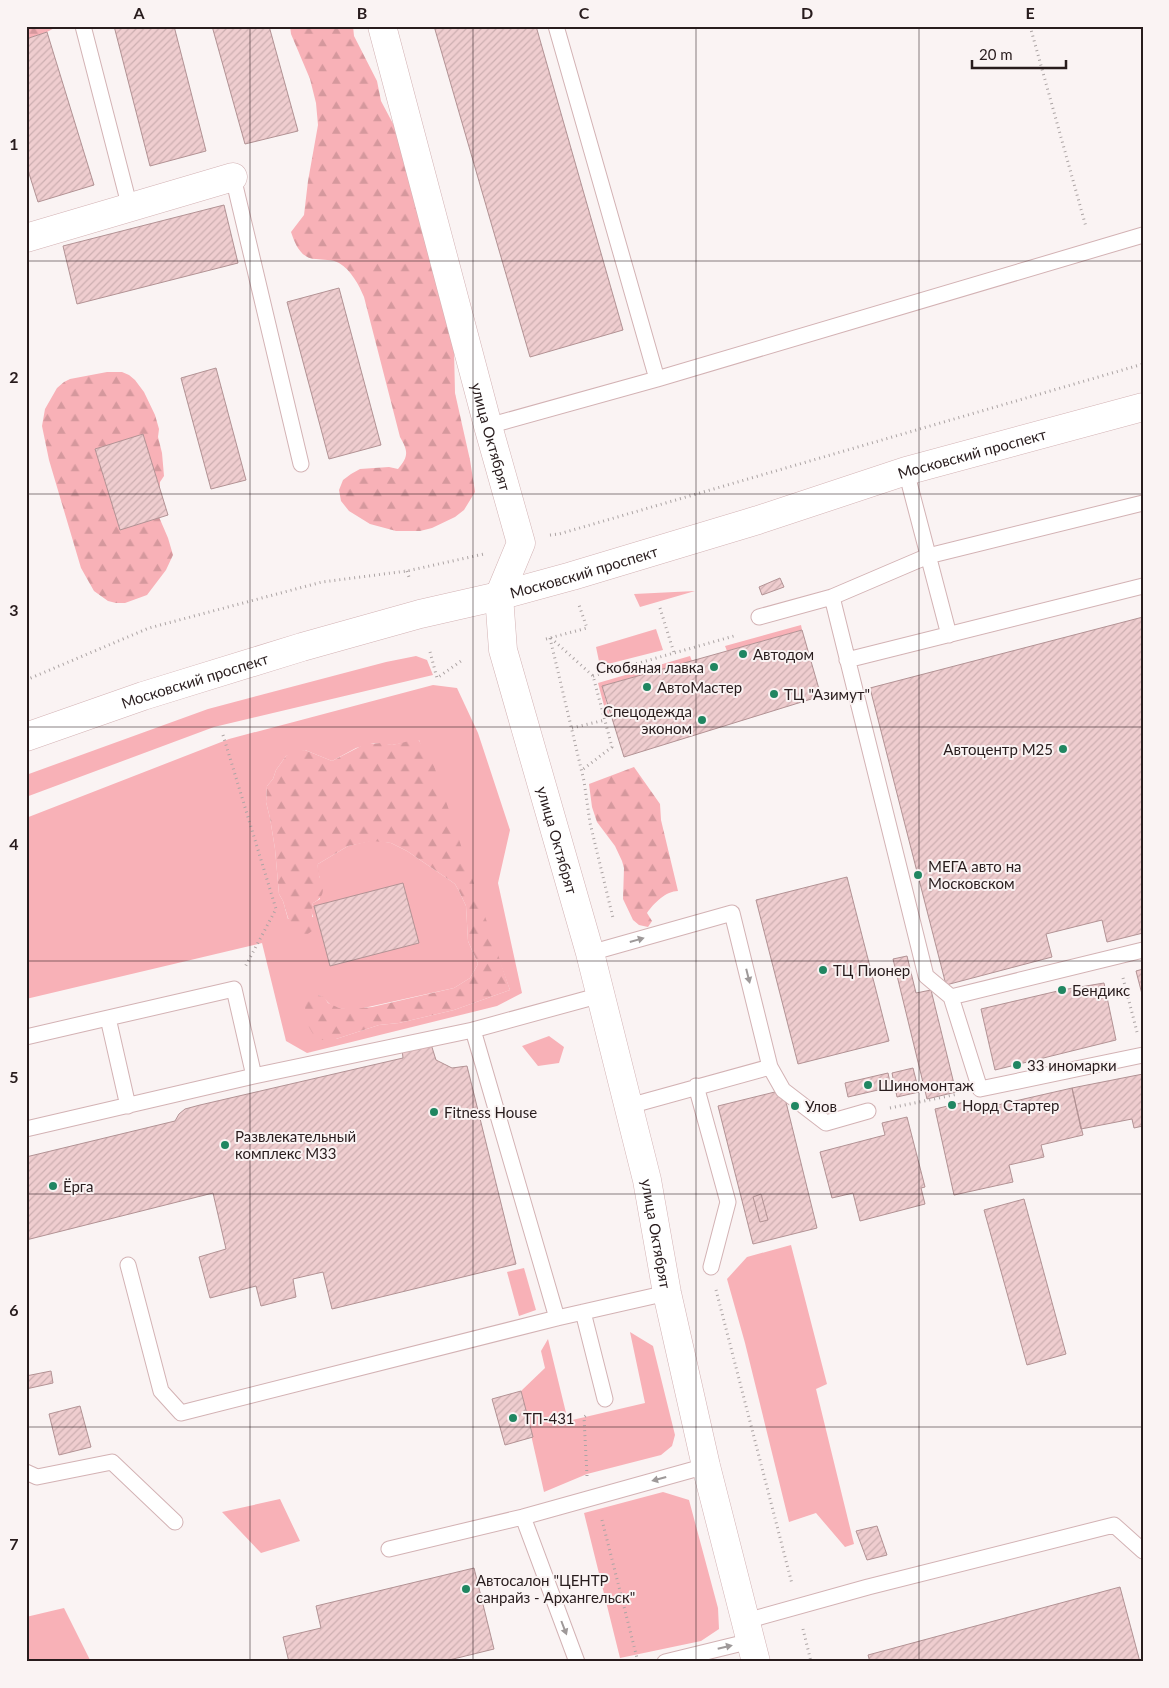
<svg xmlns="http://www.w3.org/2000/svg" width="1169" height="1688" viewBox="0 0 1169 1688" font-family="Lato,sans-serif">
	<defs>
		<pattern id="forest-firs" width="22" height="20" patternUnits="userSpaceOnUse" patternTransform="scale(1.25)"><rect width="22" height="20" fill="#f8b1b7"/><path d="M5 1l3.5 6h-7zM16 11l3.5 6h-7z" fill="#d5989d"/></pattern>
		<pattern id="building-hatch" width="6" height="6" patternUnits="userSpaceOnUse" patternTransform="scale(1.25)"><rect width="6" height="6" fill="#efcdcf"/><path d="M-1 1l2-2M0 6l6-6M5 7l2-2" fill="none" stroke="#cdafb1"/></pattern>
	</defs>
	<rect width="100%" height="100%" fill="#faf3f3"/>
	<path fill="#f8b1b7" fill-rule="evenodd" d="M695 591 640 607 634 594Z
		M801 625 802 630 727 651 725 646Z
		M656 629 663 650 600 666 596 647Z
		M416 656 427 660 433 675 214 727 26 797V775L208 709 386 662Z
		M690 656 692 661 602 686 610 716 607 717 598 683Z
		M433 685 457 688 478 733 510 830 498 883 522 993 497 1006 307 1053 286 1041 262 943 26 999V818L229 739ZM419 740 510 990 454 1010 399 1023 379 1025 336 1039 318 995C324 997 326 1001 331 1005 339 1010 350 1009 359 1009L454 988 470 978 478 964 468 941 466 906 459 891 455 884 448 879 407 851 391 843 374 840 348 846 318 864 317 871 320 878V899L313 903 311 910 313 917 288 919 283 901 279 894 275 849 270 818 266 802 267 786 273 779 276 770 286 756 305 750 332 761 356 748 374 743 392 745Z
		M549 1036 564 1047 559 1063 538 1066 522 1046Z
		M791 1245 827 1384 816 1389 854 1544 845 1547 816 1513 789 1522 745 1343 727 1279 747 1257Z
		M524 1268 536 1310 519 1316 507 1272Z
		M630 1332 653 1346 675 1435 672 1446 661 1455 587 1474 544 1492 521 1391 545 1368 541 1351 548 1339 568 1421 645 1403Z
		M663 1492 689 1500 718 1608 719 1629 701 1641 620 1658 584 1513Z
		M280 1499 300 1541 261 1553 222 1512Z
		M64 1608 91 1662H26V1617Z"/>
	<path fill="url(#forest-firs)" d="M26 26H58L47 32 26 39Z
		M290 26H353L354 36 377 81 381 101 399 135 454 350 455 393 470 460 475 492 464 510 455 517 432 528 420 531H396L370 524 349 511 341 501 339 490 343 480 351 474 360 469 389 467 398 469C409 456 408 451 400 437L364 297C359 285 351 270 339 263 332 259 323 260 316 259 301 259 295 244 291 232L304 215 308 181 318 125 316 103 310 79 291 34Z
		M107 372H122L129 375 135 380 144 392 155 415 159 429 158 437 162 453 164 476 160 482 159 517 168 538 173 555 166 570 147 595 125 603H116L108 601 94 591 81 568 49 460 42 426 45 409 57 388 64 382 70 379Z
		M418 739 433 763 510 990 454 1010 399 1023 379 1025 336 1039 319 1040 313 1034 306 1022 305 1007 307 1001 312 996 318 995 324 997 328 1003 339 1008 352 1009 372 1007 454 988 470 978 478 964 468 941 466 906 459 891 455 884 448 879 407 851 391 843 373 841 348 846 318 864C316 880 333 892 313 903 310 912 314 921 312 931L305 936 298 933 288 918 283 901 279 894 275 849 270 818 266 802 267 786 273 779 276 770 286 756 294 751 305 750 332 761 365 744 382 743 392 745Z
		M634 767 660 804 661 820 678 891C666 891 654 903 647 913L652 921 648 927 639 925 633 920 623 899 624 868 622 861 615 846 597 822 592 807 589 784Z"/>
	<path fill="url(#building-hatch)" stroke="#b29294" d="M114 26H174L206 151 150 166Z
		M212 26H269L298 131 245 144Z
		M434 26H536L623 330 530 357Z
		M47 32 94 185 38 202 26 164V39Z
		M224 205 238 263 77 304 63 246Z
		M339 288 381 445 329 459 287 302Z
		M216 368 246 480 211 489 181 378Z
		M143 434 168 515 120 530 95 449Z
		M780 578 784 587 762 595 759 587Z
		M1143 617V933L1107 942 1102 920 1046 934 1052 957 946 985 870 688Z
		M802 630 821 696 624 757 602 686Z
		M847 877 889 1041 798 1064 756 900Z
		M403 883 419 943 330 966 314 906Z
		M907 956 916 993 931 990 956 1092 927 1099 893 959Z
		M1143 969V998L1136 971Z
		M1104 983 1116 1040 995 1070 981 1009 1062 990Z
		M430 1041 436 1060 452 1068 467 1066 516 1264 332 1309 323 1272 293 1279 296 1297 261 1306 256 1286 210 1298 199 1257 226 1249 213 1193 26 1240V1157L175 1121 179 1114 185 1109 200 1105 403 1058 402 1049Z
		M913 1068 919 1092 897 1097 892 1073Z
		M888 1073 891 1087 848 1097 845 1083Z
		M1143 1074V1126L1134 1128 1132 1119 1081 1129 1072 1088Z
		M1072 1088 1083 1135 1041 1145 1044 1157 1009 1165 1013 1182 954 1195 935 1109 965 1102 967 1112Z
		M783 1090 817 1228 753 1244 718 1106Z
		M907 1117 925 1187 921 1188 925 1204 860 1221 853 1193 832 1198 820 1152 885 1135 882 1123Z
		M761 1194 768 1220 760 1222 753 1197Z
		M1024 1199 1066 1354 1027 1365 984 1210Z
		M51 1371 53 1383 26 1389V1376Z
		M521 1391 533 1437 505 1445 492 1399Z
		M80 1406 91 1447 59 1455 49 1414Z
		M877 1526 887 1555 867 1560 856 1531Z
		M474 1568 494 1649 441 1662H289L283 1637 321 1628 316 1606Z
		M1120 1587 1140 1662H870L868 1655Z"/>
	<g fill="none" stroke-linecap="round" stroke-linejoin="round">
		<g stroke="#d3b2b4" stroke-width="17">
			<path id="lane" d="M83 26 130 208
				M233 177 301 464
				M657 379 1143 235
				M488 426 657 379 556 26
				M906 471 949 635
				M832 597 926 976 951 997
				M759 617 832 597 928 556 1143 503
				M847 660 1143 586
				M1143 950 951 997 980 1089 1143 1055
				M590 953 732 913 770 1067
				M473 1030 557 1318
				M26 1037 108 1018
				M696 1086 728 1202 711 1267
				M128 1106 108 1018 234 989 254 1076
				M629 1106 770 1067 783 1090 826 1123 868 1111
				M26 1129 254 1076 473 1030 601 995
				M128 1265 161 1391 181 1413 557 1318 667 1293
				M583 1312 605 1399
				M26 1472 37 1477 112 1462 175 1522
				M523 1517 577 1662
				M389 1549 523 1517 706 1466
				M746 1621 868 1587 1114 1525 1143 1551
				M665 1662 751 1641"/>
		</g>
		<g stroke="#d3b2b4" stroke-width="29">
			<g id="street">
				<path id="s1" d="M382 26 488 426 521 543 499 596"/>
				<path d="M26 238 233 177"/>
			</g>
		</g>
		<g stroke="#d3b2b4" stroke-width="29">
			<g id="secondary">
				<path id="s2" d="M499 596 503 650 590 953 647 1180 667 1293 706 1466 756 1662"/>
				<path id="s3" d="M26 737 143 696 302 647 420 614 499 596 572 576 758 520 906 471 1143 407"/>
			</g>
		</g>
		<path stroke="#aca4a4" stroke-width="3" stroke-dasharray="1 4" stroke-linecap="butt" d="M1030 26 1086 227
			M550 535 559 534 1143 364
			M407 571 410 580
			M660 608 674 653
			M550 638 584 781 590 823 613 918
			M551 638 593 676 612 747 582 770
			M546 639 587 628 579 605
			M430 652 437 678 464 659
			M593 676 734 636
			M26 680 149 628 322 582 407 571 484 554
			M572 728 605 720
			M223 735 276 909 244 969
			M1123 978 1137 1032
			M890 1108 958 1094
			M716 1290 792 1584
			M587 1476 584 1417 588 1414
			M602 1520 638 1662
			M803 1629 811 1662"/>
		<use href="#lane" stroke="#fff" stroke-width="15"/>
		<use href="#street" stroke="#fff" stroke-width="28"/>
		<use href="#secondary" stroke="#fff" stroke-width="28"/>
	</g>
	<defs><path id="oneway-solid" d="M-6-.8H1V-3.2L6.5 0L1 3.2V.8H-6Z" transform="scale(1.25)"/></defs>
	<g fill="#9e9999">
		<use href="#oneway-solid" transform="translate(637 940) rotate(-16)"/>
		<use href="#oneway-solid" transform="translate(748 976) rotate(76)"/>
		<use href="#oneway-solid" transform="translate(659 1479) rotate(165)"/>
		<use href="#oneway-solid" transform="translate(564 1628) rotate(69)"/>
		<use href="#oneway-solid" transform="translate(725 1647) rotate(-13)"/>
	</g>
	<path fill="none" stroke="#281c1d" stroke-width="1" stroke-opacity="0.55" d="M250 26V1662M473 26V1662M696 26V1662M919 26V1662M26 261H1143M26 494H1143M26 727H1143M26 961H1143M26 1194H1143M26 1427H1143"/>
	<g fill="#208661" stroke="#faf3f3" stroke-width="2">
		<circle cx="743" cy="654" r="5"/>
		<circle cx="714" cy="667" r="5"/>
		<circle cx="647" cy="687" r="5"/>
		<circle cx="774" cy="694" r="5"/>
		<circle cx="702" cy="720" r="5"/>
		<circle cx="1063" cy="749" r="5"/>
		<circle cx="918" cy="875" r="5"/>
		<circle cx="823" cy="970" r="5"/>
		<circle cx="1062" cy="990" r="5"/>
		<circle cx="1017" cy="1065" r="5"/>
		<circle cx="868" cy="1085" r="5"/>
		<circle cx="952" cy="1105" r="5"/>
		<circle cx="795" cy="1106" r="5"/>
		<circle cx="434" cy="1112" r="5"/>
		<circle cx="225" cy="1145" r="5"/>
		<circle cx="53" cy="1186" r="5"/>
		<circle cx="513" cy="1418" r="5"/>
		<circle cx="466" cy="1589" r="5"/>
	</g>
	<g text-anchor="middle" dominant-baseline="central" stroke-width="4" stroke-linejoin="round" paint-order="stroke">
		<g font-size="15" fill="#281c1d" stroke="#faf3f3">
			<text stroke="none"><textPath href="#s1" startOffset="425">улица Октябрят</textPath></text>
			<text stroke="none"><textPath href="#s3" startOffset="988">Московский проспект</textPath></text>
			<text stroke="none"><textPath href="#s3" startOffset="582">Московский проспект</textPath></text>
			<text stroke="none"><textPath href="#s3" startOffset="178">Московский проспект</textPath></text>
			<text stroke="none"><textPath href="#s2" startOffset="252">улица Октябрят</textPath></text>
			<text stroke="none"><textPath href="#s2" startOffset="658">улица Октябрят</textPath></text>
		</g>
		<g font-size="15" fill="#281c1d" stroke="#faf3f3" text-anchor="start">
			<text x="753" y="654">Автодом</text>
			<text x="704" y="667" text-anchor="end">Скобяная лавка</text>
			<text x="657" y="687">АвтоМастер</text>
			<text x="784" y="694">ТЦ "Азимут"</text>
			<text x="692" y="711" text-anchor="end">Спецодежда<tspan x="692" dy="17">эконом</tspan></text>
			<text x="1053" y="749" text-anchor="end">Автоцентр М25</text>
			<text x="928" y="866">МЕГА авто на<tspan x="928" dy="17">Московском</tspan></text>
			<text x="833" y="970">ТЦ Пионер</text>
			<text x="1072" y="990">Бендикс</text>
			<text x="1027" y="1065">33 иномарки</text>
			<text x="878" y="1085">Шиномонтаж</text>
			<text x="962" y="1105">Норд Стартер</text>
			<text x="805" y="1106">Улов</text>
			<text x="444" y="1112">Fitness House</text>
			<text x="235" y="1136">Развлекательный<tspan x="235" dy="17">комплекс М33</tspan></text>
			<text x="63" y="1186">Ёрга</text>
			<text x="523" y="1418">ТП-431</text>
			<text x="476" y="1580">Автосалон "ЦЕНТР<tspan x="476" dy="17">санрайз - Архангельск"</tspan></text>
		</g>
	</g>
	<rect width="1169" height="1688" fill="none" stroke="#faf3f3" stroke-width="55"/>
	<path d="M972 60v8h94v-8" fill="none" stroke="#281c1d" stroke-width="2.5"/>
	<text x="979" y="60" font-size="15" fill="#281c1d" stroke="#faf3f3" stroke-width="4" paint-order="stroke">20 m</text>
	<rect x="28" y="28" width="1114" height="1632" fill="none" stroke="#281c1d" stroke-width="2"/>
	<g font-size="16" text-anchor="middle" font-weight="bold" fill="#281c1d">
		<text x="139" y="19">A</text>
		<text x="362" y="19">B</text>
		<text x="584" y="19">C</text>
		<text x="807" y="19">D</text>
		<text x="1030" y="19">E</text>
		<text x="14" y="150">1</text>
		<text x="14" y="383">2</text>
		<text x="14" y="616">3</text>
		<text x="14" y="850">4</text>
		<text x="14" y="1083">5</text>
		<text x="14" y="1316">6</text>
		<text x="14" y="1550">7</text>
	</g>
</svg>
